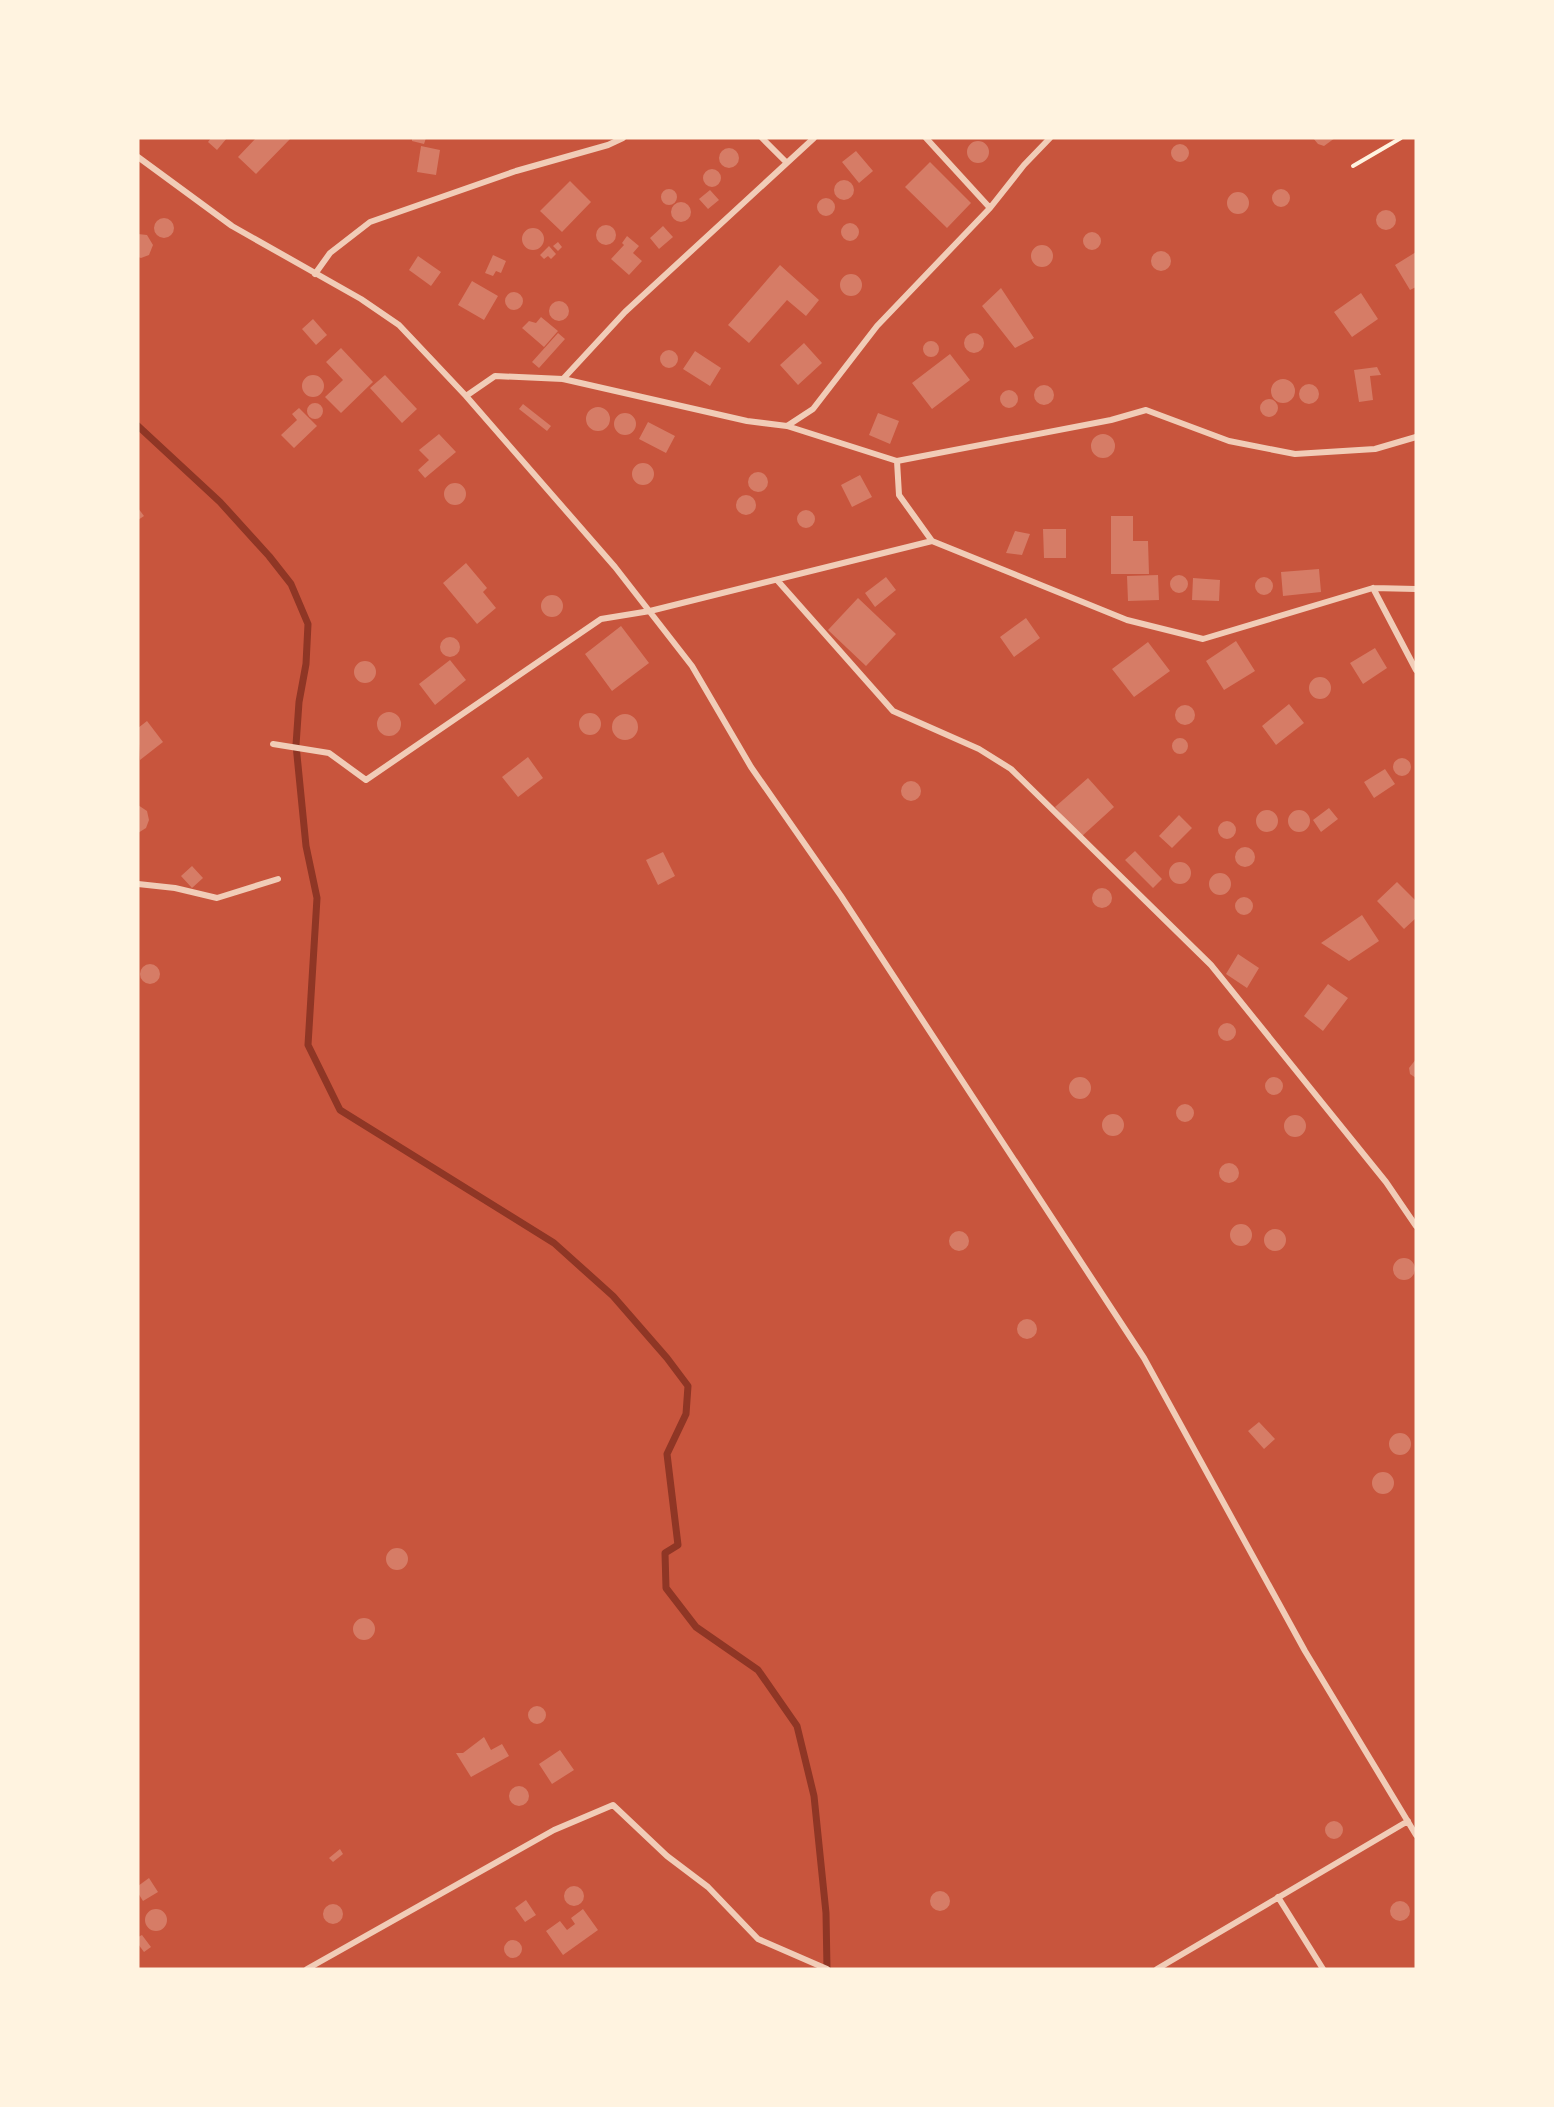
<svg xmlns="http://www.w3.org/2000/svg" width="1554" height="2107" viewBox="0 0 1554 2107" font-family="'Times New Roman',serif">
	<rect width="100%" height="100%" fill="#c8553d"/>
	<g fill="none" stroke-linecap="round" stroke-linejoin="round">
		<path stroke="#8f3625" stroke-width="7" d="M138 426 220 502 269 556 291 584 308 624 306 664 299 702 296 745 306 846 317 898 308 1045 340 1110 554 1243 613 1296 667 1358 688 1386 686 1414 667 1454 678 1545 665 1553 666 1588 696 1627 758 1670 797 1726 814 1796 826 1913 827 1969"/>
	</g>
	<path fill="#d67c66" d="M211 138H227L217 150 208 142Z
		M256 138H291L256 174 238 157Z
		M412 138H426L424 144 412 141Z
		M1313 138H1335L1324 146 1318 144Z
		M967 152a11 11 0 1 1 22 0a11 11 0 1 1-22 0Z
		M1171 153a9 9 0 1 1 18 0a9 9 0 1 1-18 0Z
		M421 146 440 150 436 175 417 172Z
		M719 158a10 10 0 1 1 20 0a10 10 0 1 1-20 0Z
		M856 151 873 171 859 183 842 162Z
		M930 162 971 203 947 228 905 187Z
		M703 178a9 9 0 1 1 18 0a9 9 0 1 1-18 0Z
		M834 190a10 10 0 1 1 20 0a10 10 0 1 1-20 0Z
		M570 181 591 202 562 232 540 211Z
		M661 197a8 8 0 1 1 16 0a8 8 0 1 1-16 0Z
		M1272 198a9 9 0 1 1 18 0a9 9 0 1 1-18 0Z
		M710 190 719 200 708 209 699 199Z
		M1227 203a11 11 0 1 1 22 0a11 11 0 1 1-22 0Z
		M817 207a9 9 0 1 1 18 0a9 9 0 1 1-18 0Z
		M671 212a10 10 0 1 1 20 0a10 10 0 1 1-20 0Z
		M1376 220a10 10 0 1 1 20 0a10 10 0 1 1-20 0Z
		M154 228a10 10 0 1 1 20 0a10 10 0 1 1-20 0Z
		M841 232a9 9 0 1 1 18 0a9 9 0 1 1-18 0Z
		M596 235a10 10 0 1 1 20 0a10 10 0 1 1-20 0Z
		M663 226 673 237 659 249 650 238Z
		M522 239a11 11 0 1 1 22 0a11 11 0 1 1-22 0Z
		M1083 241a9 9 0 1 1 18 0a9 9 0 1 1-18 0Z
		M138 234 147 235 153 245 149 255 141 258 138 257Z
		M627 236 639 246 633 253 642 261 629 275 611 259 624 245 622 243Z
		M558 242 562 247 558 251 553 246Z
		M1031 256a11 11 0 1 1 22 0a11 11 0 1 1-22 0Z
		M549 246 556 254 551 259 548 256 544 259 540 255Z
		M1151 261a10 10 0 1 1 20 0a10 10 0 1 1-20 0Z
		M1416 252V287L1410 290 1395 265Z
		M493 255 506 261 501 273 496 271 493 276 485 273Z
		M418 256 441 272 431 286 409 270Z
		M780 265 819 300 806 316 787 300 749 343 728 325Z
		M840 285a11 11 0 1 1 22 0a11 11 0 1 1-22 0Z
		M472 281 498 296 484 320 458 305Z
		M1001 288 1034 338 1015 348 982 306Z
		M505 301a9 9 0 1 1 18 0a9 9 0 1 1-18 0Z
		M1361 293 1378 319 1352 337 1334 312Z
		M549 311a10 10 0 1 1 20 0a10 10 0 1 1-20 0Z
		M541 317 558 331 544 347 522 328 529 321 536 323Z
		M313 319 327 335 316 345 302 329Z
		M558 333 565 339 539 368 532 362Z
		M964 343a10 10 0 1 1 20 0a10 10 0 1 1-20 0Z
		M923 349a8 8 0 1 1 16 0a8 8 0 1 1-16 0Z
		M804 343 822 363 798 385 780 365Z
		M341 348 373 382 341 413 325 397 343 380 326 362Z
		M660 359a9 9 0 1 1 18 0a9 9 0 1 1-18 0Z
		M695 351 721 368 710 386 683 369Z
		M950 354 970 380 932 409 912 383Z
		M1377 367 1381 375 1370 376 1373 400 1359 402 1354 370Z
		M302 386a11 11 0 1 1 22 0a11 11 0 1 1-22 0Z
		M385 375 417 409 402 423 370 388Z
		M1271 391a12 12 0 1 1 24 0a12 12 0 1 1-24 0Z
		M1299 394a10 10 0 1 1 20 0a10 10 0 1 1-20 0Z
		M1034 395a10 10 0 1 1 20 0a10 10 0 1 1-20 0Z
		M1000 399a9 9 0 1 1 18 0a9 9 0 1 1-18 0Z
		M1260 408a9 9 0 1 1 18 0a9 9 0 1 1-18 0Z
		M307 411a8 8 0 1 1 16 0a8 8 0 1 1-16 0Z
		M523 404 551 426 547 431 519 409Z
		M586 419a12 12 0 1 1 24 0a12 12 0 1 1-24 0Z
		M299 408 317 426 294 448 281 435 297 420 292 414Z
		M614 424a11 11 0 1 1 22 0a11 11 0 1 1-22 0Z
		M878 413 899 421 890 444 869 435Z
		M648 422 675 436 666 453 639 439Z
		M1091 446a12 12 0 1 1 24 0a12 12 0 1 1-24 0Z
		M439 434 456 452 425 478 418 470 429 460 419 450Z
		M632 474a11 11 0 1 1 22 0a11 11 0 1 1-22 0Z
		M748 482a10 10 0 1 1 20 0a10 10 0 1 1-20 0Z
		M860 475 872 497 852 507 841 485Z
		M444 494a11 11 0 1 1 22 0a11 11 0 1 1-22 0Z
		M736 505a10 10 0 1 1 20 0a10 10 0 1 1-20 0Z
		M138 508 144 516 138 520Z
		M797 519a9 9 0 1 1 18 0a9 9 0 1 1-18 0Z
		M1111 516H1133V541H1148L1149 574H1111Z
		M1043 529H1066V558H1044Z
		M1015 531 1030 534 1022 555 1006 553Z
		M466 563 487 588 483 592 496 608 477 624 443 583Z
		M1319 569 1321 592 1283 596 1281 572Z
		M1158 575 1159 600 1128 601 1127 576Z
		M1170 584a9 9 0 1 1 18 0a9 9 0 1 1-18 0Z
		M886 577 896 590 875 607 865 593Z
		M1255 586a9 9 0 1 1 18 0a9 9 0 1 1-18 0Z
		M1193 578 1220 580 1219 601 1192 600Z
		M541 606a11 11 0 1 1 22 0a11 11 0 1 1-22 0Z
		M858 598 896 634 866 666 828 630Z
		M1026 618 1040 638 1014 657 1000 637Z
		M621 626 649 663 612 691 585 654Z
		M440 647a10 10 0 1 1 20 0a10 10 0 1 1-20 0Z
		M1236 641 1255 671 1224 690 1206 661Z
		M1148 642 1170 671 1134 697 1112 669Z
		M1375 648 1387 668 1363 684 1350 663Z
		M450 660 466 680 435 705 419 684Z
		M354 672a11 11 0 1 1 22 0a11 11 0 1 1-22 0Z
		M1309 688a11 11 0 1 1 22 0a11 11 0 1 1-22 0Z
		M1289 704 1304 723 1276 745 1262 726Z
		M1175 715a10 10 0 1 1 20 0a10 10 0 1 1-20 0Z
		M377 724a12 12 0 1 1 24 0a12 12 0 1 1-24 0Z
		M579 724a11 11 0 1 1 22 0a11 11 0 1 1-22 0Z
		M612 727a13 13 0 1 1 26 0a13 13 0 1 1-26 0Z
		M147 721 163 742 140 760 138 728Z
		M1172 746a8 8 0 1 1 16 0a8 8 0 1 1-16 0Z
		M528 757 543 778 518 797 502 777Z
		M1393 767a9 9 0 1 1 18 0a9 9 0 1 1-18 0Z
		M1385 769 1395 784 1374 798 1364 782Z
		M1088 778 1114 807 1081 837 1055 807Z
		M901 791a10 10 0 1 1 20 0a10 10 0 1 1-20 0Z
		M138 805 147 811 149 820 146 828 138 833Z
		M1329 808 1338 819 1321 832 1313 820Z
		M1256 821a11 11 0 1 1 22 0a11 11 0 1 1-22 0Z
		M1288 821a11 11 0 1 1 22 0a11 11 0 1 1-22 0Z
		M1179 815 1192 828 1172 848 1159 836Z
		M1218 830a9 9 0 1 1 18 0a9 9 0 1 1-18 0Z
		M1235 857a10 10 0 1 1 20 0a10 10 0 1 1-20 0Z
		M1135 851 1162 879 1153 888 1125 860Z
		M663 852 675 876 658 885 646 860Z
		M1169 873a11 11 0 1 1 22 0a11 11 0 1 1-22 0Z
		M192 866 203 878 192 888 181 876Z
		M1209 884a11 11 0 1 1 22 0a11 11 0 1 1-22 0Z
		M1397 882 1416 901V918L1404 929 1377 901Z
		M1092 898a10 10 0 1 1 20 0a10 10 0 1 1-20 0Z
		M1235 906a9 9 0 1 1 18 0a9 9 0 1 1-18 0Z
		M1362 915 1379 941 1349 961 1321 943Z
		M1238 954 1259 968 1247 988 1226 974Z
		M140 974a10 10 0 1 1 20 0a10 10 0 1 1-20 0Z
		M1328 984 1348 998 1323 1031 1304 1016Z
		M1218 1032a9 9 0 1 1 18 0a9 9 0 1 1-18 0Z
		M1416 1059V1078L1410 1074 1409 1068Z
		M1265 1086a9 9 0 1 1 18 0a9 9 0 1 1-18 0Z
		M1069 1088a11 11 0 1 1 22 0a11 11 0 1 1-22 0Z
		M1176 1113a9 9 0 1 1 18 0a9 9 0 1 1-18 0Z
		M1102 1125a11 11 0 1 1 22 0a11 11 0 1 1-22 0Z
		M1284 1126a11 11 0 1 1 22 0a11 11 0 1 1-22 0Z
		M1219 1173a10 10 0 1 1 20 0a10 10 0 1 1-20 0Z
		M1230 1235a11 11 0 1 1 22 0a11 11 0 1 1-22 0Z
		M1264 1240a11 11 0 1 1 22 0a11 11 0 1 1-22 0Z
		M949 1241a10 10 0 1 1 20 0a10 10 0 1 1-20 0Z
		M1393 1269a11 11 0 1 1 22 0a11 11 0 1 1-22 0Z
		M1017 1329a10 10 0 1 1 20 0a10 10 0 1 1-20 0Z
		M1259 1422 1275 1439 1264 1449 1248 1431Z
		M1389 1444a11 11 0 1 1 22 0a11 11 0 1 1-22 0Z
		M1372 1483a11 11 0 1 1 22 0a11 11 0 1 1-22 0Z
		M386 1559a11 11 0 1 1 22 0a11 11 0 1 1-22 0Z
		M353 1629a11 11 0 1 1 22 0a11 11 0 1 1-22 0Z
		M528 1715a9 9 0 1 1 18 0a9 9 0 1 1-18 0Z
		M484 1737 491 1750 502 1744 509 1756 471 1777 456 1753H463Z
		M560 1750 574 1770 552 1784 539 1764Z
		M509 1796a10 10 0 1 1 20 0a10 10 0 1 1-20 0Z
		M1325 1830a9 9 0 1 1 18 0a9 9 0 1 1-18 0Z
		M340 1849 343 1854 333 1862 329 1858Z
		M149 1878 158 1892 143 1901 138 1893V1886Z
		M564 1896a10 10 0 1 1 20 0a10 10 0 1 1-20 0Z
		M930 1901a10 10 0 1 1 20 0a10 10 0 1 1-20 0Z
		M526 1900 536 1915 525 1922 515 1908Z
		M1390 1911a10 10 0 1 1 20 0a10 10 0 1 1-20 0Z
		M323 1914a10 10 0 1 1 20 0a10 10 0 1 1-20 0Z
		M583 1909 598 1930 563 1955 546 1931 560 1921 567 1930 575 1924 571 1918Z
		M145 1920a11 11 0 1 1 22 0a11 11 0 1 1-22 0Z
		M142 1935 151 1947 144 1952 138 1944V1937Z
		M504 1949a9 9 0 1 1 18 0a9 9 0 1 1-18 0Z"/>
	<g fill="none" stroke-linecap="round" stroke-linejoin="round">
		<path stroke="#fff3e0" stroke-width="4" d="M1353 166 1401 138"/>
		<path stroke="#f1ccb7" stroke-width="6" d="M762 138 787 163
			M926 138 990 208
			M138 157 232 226 361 299 399 325 466 396 615 567 692 666 751 767 841 896 1144 1358 1305 1651 1416 1835
			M315 274 330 253 370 222 516 171 608 145 623 138
			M563 379 625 312 814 138
			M466 396 495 376 563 379 747 421 787 426 813 409 877 326 990 208 1024 165 1050 138
			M787 426 897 461 899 495 932 541
			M897 461 1111 420 1146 410 1229 441 1295 454 1375 449 1416 437
			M777 580 893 711 979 749 1011 769 1211 965 1386 1182 1416 1226
			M1373 588 1416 670
			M273 744 329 753 366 780 601 619 650 611 932 541 1127 620 1203 639 1373 588 1416 589
			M138 884 175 888 217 898 278 879
			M1278 1897 1323 1969
			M307 1969 554 1830 613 1805 667 1856 708 1887 758 1939 827 1969
			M1157 1969 1408 1821"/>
	</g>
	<rect width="1554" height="2107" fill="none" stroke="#fff3e0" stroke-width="279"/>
</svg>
